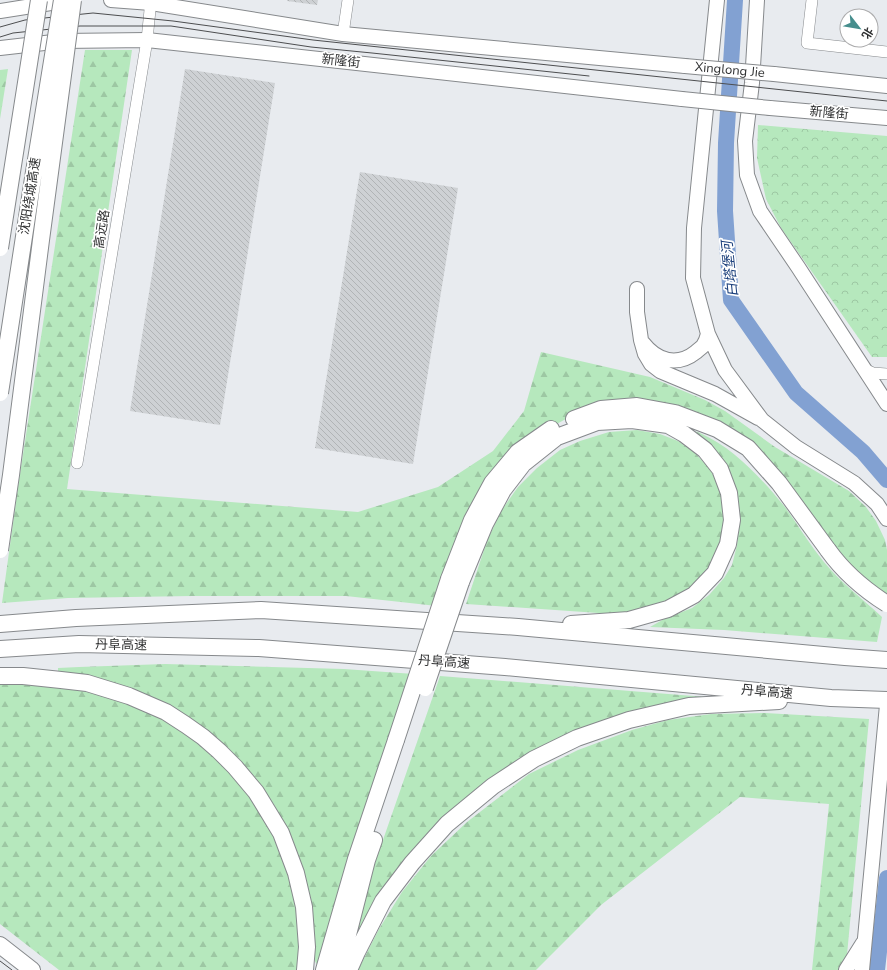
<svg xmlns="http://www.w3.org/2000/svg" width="887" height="970" viewBox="0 0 887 970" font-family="'Nunito Sans','Noto Sans SC',sans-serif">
	<defs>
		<pattern id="forest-firs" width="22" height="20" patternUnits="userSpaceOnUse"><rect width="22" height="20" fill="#b6e8bd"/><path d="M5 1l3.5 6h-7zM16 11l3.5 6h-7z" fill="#9dc7a3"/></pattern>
		<pattern id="park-crowns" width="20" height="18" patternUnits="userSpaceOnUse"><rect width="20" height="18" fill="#b6e8bd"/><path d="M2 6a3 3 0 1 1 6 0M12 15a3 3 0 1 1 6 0" fill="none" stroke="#9dc7a3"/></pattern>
		<pattern id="building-back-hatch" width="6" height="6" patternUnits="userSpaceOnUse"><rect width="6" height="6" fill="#ced1d4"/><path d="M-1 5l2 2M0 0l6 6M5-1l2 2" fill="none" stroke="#b1b4b6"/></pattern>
	</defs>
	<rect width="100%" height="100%" fill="#e8ebef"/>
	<path fill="url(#forest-firs)" d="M85 50H132L67 489 358 512 438 487 493 451 524 411 541 352 650 377 705 400 725 411 775 447 849 491 866 507 876 521 885 540 887 550V602L854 572 727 429 587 412 564 420 544 431 437 606 346 596H192L68 598 2 603 18 487Z
		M8 69 0 119V70Z
		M637 430 660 434 678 441 695 453 710 469 719 486 726 504V523L717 559 684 596 637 612 613 614 466 604 487 541 501 511 518 487 537 468 560 450 580 441 609 432Z
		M686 430C690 431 696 431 700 433 734 448 762 479 785 507 798 525 810 545 824 562 840 582 863 599 882 617L877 642 724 630 650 627 664 619 692 608 709 595 724 578 732 565 737 545 739 526 738 505Z
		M165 664 344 669 414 674 318 967 314 959 289 836 275 806 253 775 221 747 106 681 58 671V668L79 667Z
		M440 676 706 697 633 714 471 799 353 943 350 942 376 860Z
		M0 683 32 684 99 693 133 703 182 729 228 767 262 810 284 857 299 914 300 970H59L0 924Z
		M765 713 818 716 869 719 847 955 838 970H812L829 804 740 797 601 905 536 970H358L379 929 402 892 431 856 467 822 529 774 578 750 632 730 668 720 711 714Z"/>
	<path fill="url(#park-crowns)" d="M758 125 887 136V357H872L781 228 766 199 757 158Z"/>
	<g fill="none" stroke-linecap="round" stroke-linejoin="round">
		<path stroke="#82a1d2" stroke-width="16" d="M735 0 726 143 725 211 731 300 796 393 863 452 887 480
			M877 970 887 878"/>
	</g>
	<path fill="url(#building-back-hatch)" d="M287 0H318L317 5 287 1Z
		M185 69 275 83 220 425 130 411Z
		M360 172 458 188 413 464 315 448Z"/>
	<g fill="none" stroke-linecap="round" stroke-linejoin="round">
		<g stroke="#86898c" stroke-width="12">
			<path id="minor" d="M812 0 807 43 887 52
				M343 34 348 0
				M864 369 873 373 887 374
				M77 463 147 40 151 0"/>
		</g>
		<g stroke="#86898c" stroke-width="16">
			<path id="major" d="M111 0 151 3 343 34 685 66
				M717 0 694 228 693 278 708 334 725 370 762 420 796 447 854 483 877 504 887 519
				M757 0 752 83 745 141 747 175 760 211 798 267 887 404
				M0 11 70 0
				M0 48 62 41 147 40 682 99
				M774 74 887 86
				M770 108 887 118
				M637 289V312L641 340 645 354 651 364 660 371 715 394 758 418
				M643 343C657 361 677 367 696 352 698 350 701 348 703 346 705 343 707 338 708 334
				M846 970 863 943
				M862 970 887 705"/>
		</g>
		<g stroke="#86898c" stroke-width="18">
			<path id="highway" d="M574 419 601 409 637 406 675 413 717 429 748 448 779 483 828 550
				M449 579 472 520 492 483 518 452 551 429
				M461 582 485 524 503 490 523 464 557 437 597 422 632 420 668 425 684 434 705 450 720 469 729 493 732 520 728 544 715 573 694 595 668 609 629 620 571 624
				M0 624 76 618 261 610 518 627 845 657 887 660
				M0 649 79 644 259 648 505 667 831 698 887 700
				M0 676H23L61 680 87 683 129 696 166 712 186 725 203 737 219 751 235 767 256 792 281 833 296 873 304 907 307 947 305 970
				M0 945 32 970
				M324 970 356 859 396 740
				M339 970 367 860 374 840
				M349 970 357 952 383 901 412 863 447 824 493 786 534 759 577 738 629 720 689 706 779 701"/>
		</g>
		<use href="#minor" stroke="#fff" stroke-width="11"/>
		<use href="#major" stroke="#fff" stroke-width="14"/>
		<use href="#highway" stroke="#fff" stroke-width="16"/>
		<path stroke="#4d4e50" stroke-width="1" d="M0 27 25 20 93 13 173 21 313 40 887 101
			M0 37 13 33 80 26H171L311 47 372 53 589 76
			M0 961 12 970"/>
		<g stroke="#86898c" stroke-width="16" stroke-linecap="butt">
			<g id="major-bridge">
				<path id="s1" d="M685 66 774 74"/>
				<path d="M682 99 770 108"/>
			</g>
		</g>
		<g stroke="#86898c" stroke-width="18" stroke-linecap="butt">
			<path id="highway-bridge" d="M0 248 39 0
				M0 393 33 178 62 0
				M0 550 11 475 41 240 73 0
				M828 550C843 571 865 590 887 604
				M425 688 461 582
				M396 740 449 579"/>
		</g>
		<use href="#major-bridge" stroke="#fff" stroke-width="14"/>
		<use href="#highway-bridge" stroke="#fff" stroke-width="16"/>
	</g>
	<g text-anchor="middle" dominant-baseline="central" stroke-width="3.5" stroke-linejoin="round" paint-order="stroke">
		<g font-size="13" fill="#2f3031" stroke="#fff">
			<text transform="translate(341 61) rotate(6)">新隆街</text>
			<text stroke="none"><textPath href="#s1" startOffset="45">Xinglong Jie</textPath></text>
			<text transform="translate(829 113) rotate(5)">新隆街</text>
			<text transform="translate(30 196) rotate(-81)">沈阳绕城高速</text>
			<text transform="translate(102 229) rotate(-81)">高远路</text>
			<text transform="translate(121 645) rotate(1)">丹阜高速</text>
			<text transform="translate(444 662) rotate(4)">丹阜高速</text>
			<text transform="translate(767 692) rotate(5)">丹阜高速</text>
		</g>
		<g font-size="14" font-style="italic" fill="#1c407c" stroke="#fff">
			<text transform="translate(730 269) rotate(-96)">白塔堡河</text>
		</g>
	</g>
	<g transform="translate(859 28) rotate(121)"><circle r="19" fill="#ffffff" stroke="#acacad"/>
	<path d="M0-3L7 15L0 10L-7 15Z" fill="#468e8d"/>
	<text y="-6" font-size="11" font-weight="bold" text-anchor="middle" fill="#2f3031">北</text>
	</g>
</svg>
